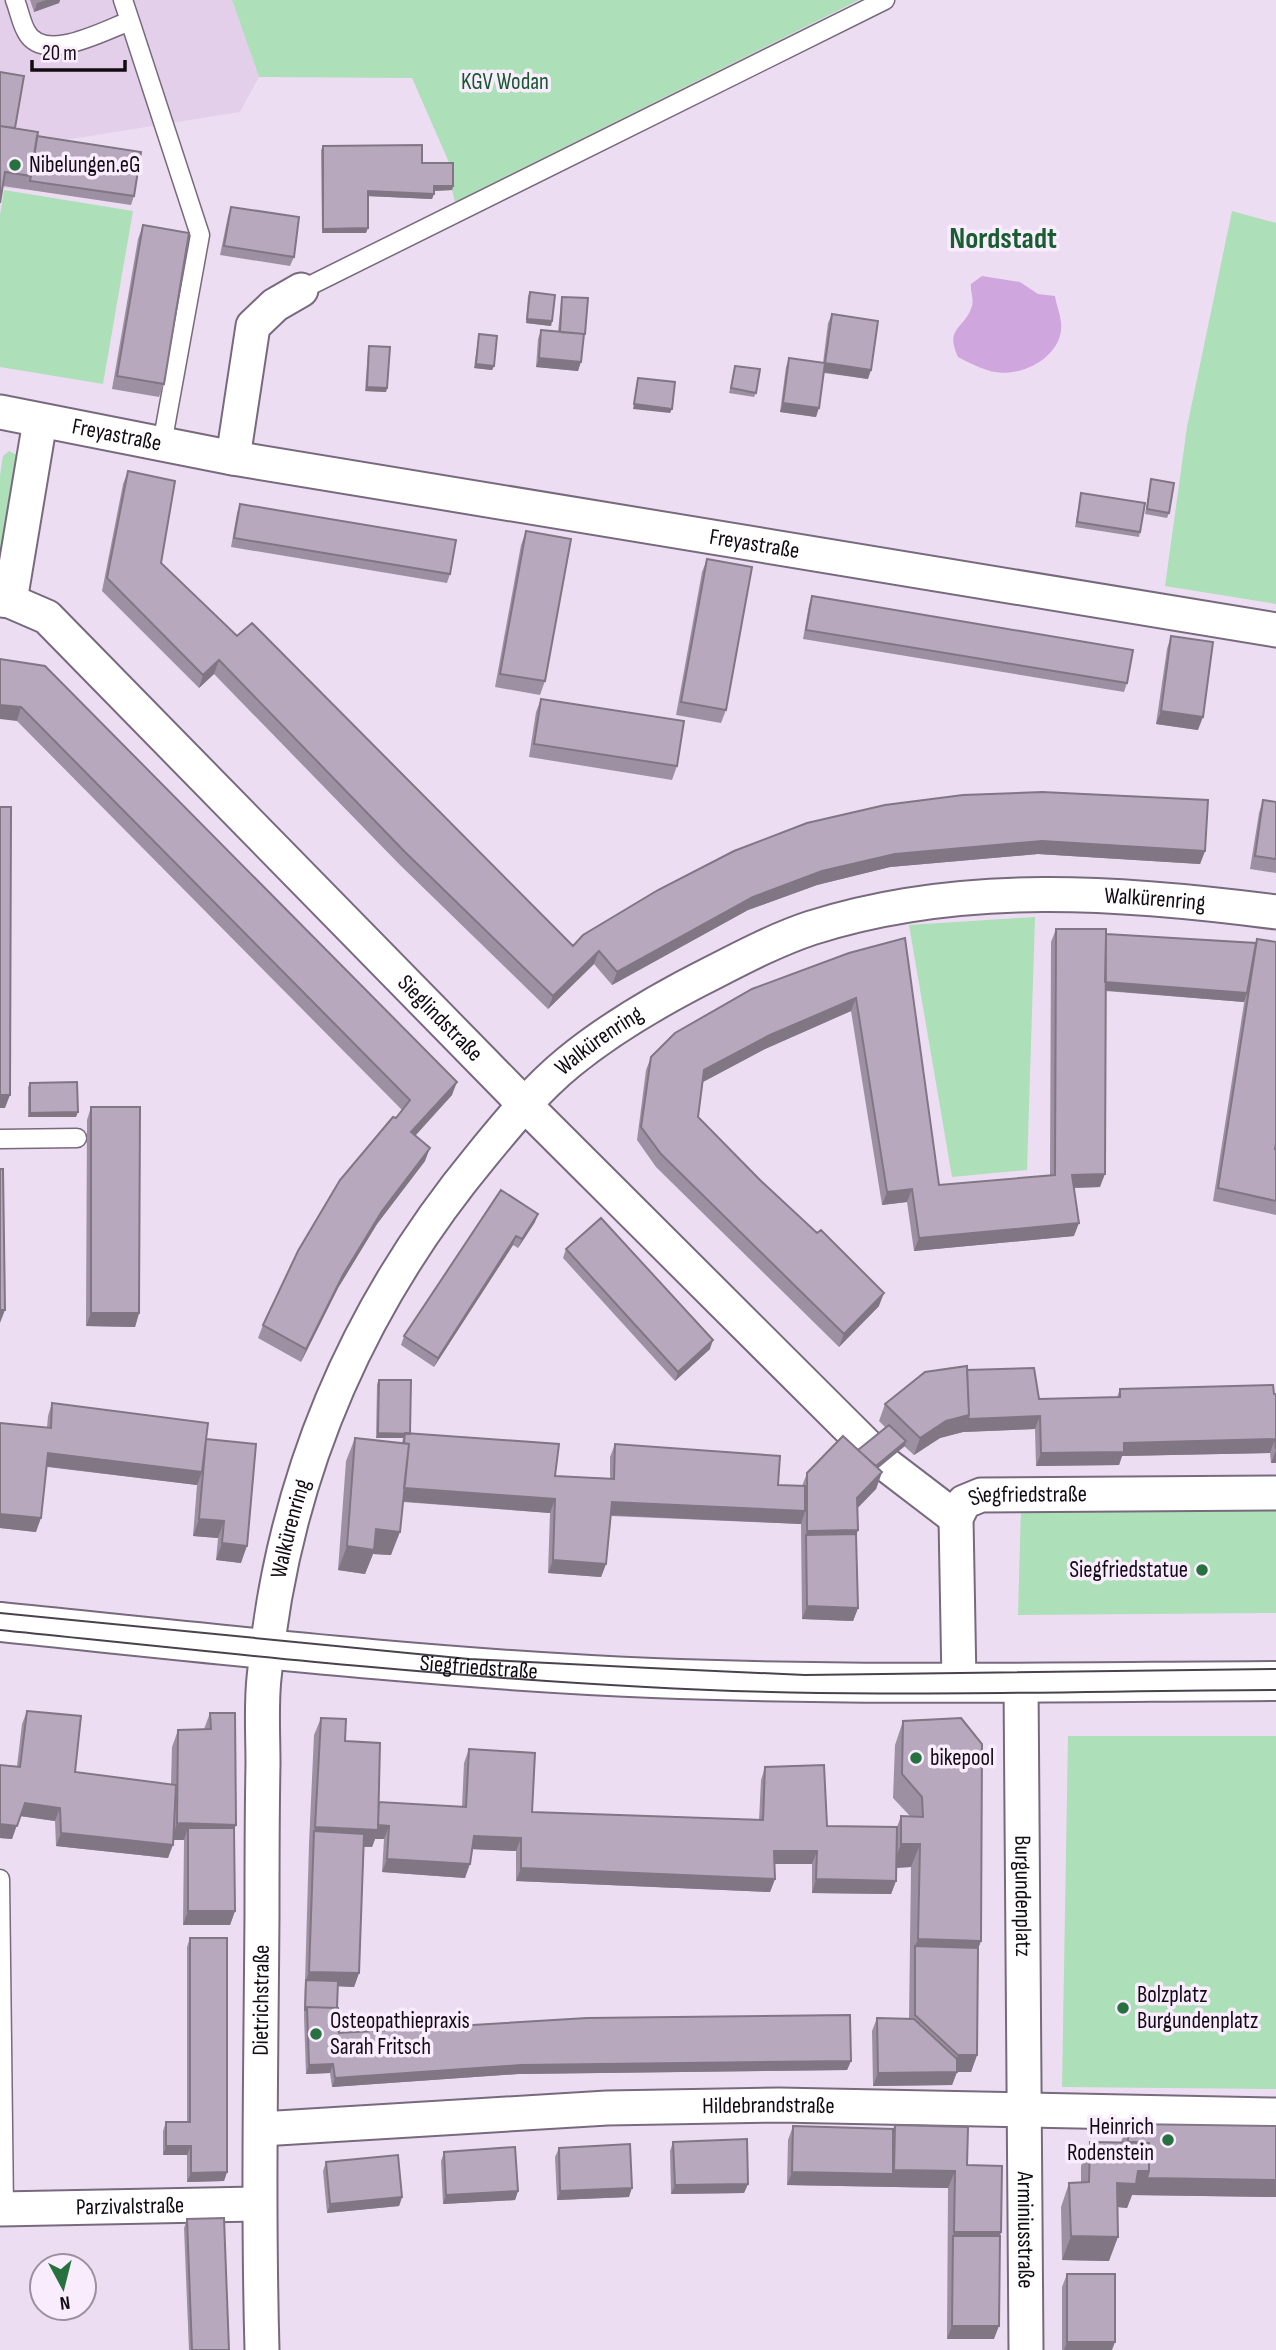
<svg xmlns="http://www.w3.org/2000/svg" width="1276" height="2350" viewBox="0 0 1276 2350" font-family="'Sofia Sans Condensed',sans-serif">
	<rect width="100%" height="100%" fill="#edddf3"/>
	<path fill="#e4cfeb" d="M0 0H232L259 77 240 112 34 145 26 190 0 187Z"/>
	<path fill="#addfb8" d="M232 0H859L455 202 452 190 451 167 412 78 259 77Z
		M4 190 133 211 103 384 0 367V215Z
		M1232 211 1276 223V604L1165 586 1187 427Z
		M9 451 19 456 0 569V475L3 456Z
		M1035 917 1027 1170 952 1177 909 925Z
		M1276 1503V1613L1018 1615 1021 1505Z
		M1068 1736H1276V2089L1062 2087Z"/>
	<path fill="#d0a6de" d="M982 276 1020 282 1038 294 1055 296C1056 304 1060 313 1061 322 1065 358 1016 381 987 370 978 367 967 362 958 357 944 327 965 329 972 306 974 299 970 291 971 284Z"/>
	<g fill="none" stroke-linecap="round" stroke-linejoin="round">
		<g stroke="#786a7d" stroke-width="21">
			<path id="lane" d="M15 0C19 10 21 22 26 31 43 65 105 30 130 21L123 0
				M130 21 200 235 162 444
				M301 290 885 0
				M0 1139 77 1138
				M0 1879 4 2208"/>
		</g>
		<g stroke="#786a7d" stroke-width="37">
			<g id="street">
				<path id="s1" d="M0 412 233 458 1276 630"/>
				<path d="M233 458 253 326 275 305 301 290"/>
				<path id="s2" d="M0 600 10 601 47 617 524 1104 867 1446"/>
				<path d="M10 601 40 421"/>
				<path d="M884 1463 956 1518"/>
				<path id="s3" d="M959 1682 956 1518 964 1502 981 1495 1276 1493"/>
				<path id="s4" d="M1021 1682 1026 2350"/>
				<path id="s5" d="M261 2129 607 2108 779 2105 1276 2115"/>
				<path id="s6" d="M0 2209 258 2204"/>
				<path id="s7" d="M262 2350C258 2204 261 2059 262 1913 262 1863 262 1813 263 1764 263 1735 261 1706 264 1678 282 1481 356 1307 482 1155 509 1122 536 1089 569 1062 613 1026 664 997 714 972 745 956 778 939 811 928 961 880 1123 892 1276 912"/>
			</g>
		</g>
		<g stroke="#786a7d" stroke-width="42">
			<g id="secondary">
				<path id="s8" d="M0 1622C217 1644 435 1669 653 1678 860 1686 1068 1682 1276 1681"/>
			</g>
		</g>
		<use href="#lane" stroke="#fff" stroke-width="18"/>
		<use href="#street" stroke="#fff" stroke-width="33"/>
		<use href="#secondary" stroke="#fff" stroke-width="38"/>
		<path stroke="#49414c" stroke-width="2" d="M0 1613 469 1659 650 1668 805 1675 1276 1669
			M0 1630C215 1652 430 1676 646 1687 856 1699 1066 1691 1276 1690"/>
	</g>
	<path fill="#9e90a3" d="M30 0H60L59 3 34 12Z
		M0 72 15 128 37 136 134 196 131 205 3 186Z
		M323 146 422 163 453 186 452 190 434 191 432 199 368 196 366 233H322L321 150Z
		M231 207 294 257 290 266 220 255 228 216Z
		M143 225 164 384 159 397 112 389 138 239Z
		M530 292 552 321 551 326 526 323 528 296Z
		M562 297 584 337 578 371 536 367 538 339 541 330 558 332 561 301Z
		M832 314 868 379 824 373 816 417 780 412 786 367 789 358 823 363 828 323Z
		M479 334 494 366 492 370 474 368 478 339Z
		M369 346 387 388 386 392 365 391 368 350Z
		M735 366 756 393 754 397 729 393Z
		M128 471 161 563 237 636 573 946 734 851H1205L1200 864 1038 854 890 867 817 885 748 910 612 985 594 964 548 1009 400 865 214 674 199 688 102 591 123 484Z
		M1151 479 1169 513 1167 518 1145 514Z
		M1081 493 1140 532 1139 537 1075 527Z
		M240 504 450 574 447 583 231 547 237 513Z
		M526 531 545 681 540 695 495 687 521 545Z
		M707 559 726 710 721 723 676 715 702 572Z
		M812 596 1127 683 1124 692 803 639 809 605Z
		M1171 636 1198 730 1156 724 1167 649Z
		M0 659 452 1095 415 1135 425 1161 377 1224 338 1288 301 1362 258 1338 263 1325 396 1118 402 1110 17 721Z
		M541 699 677 766 672 780 529 757 536 712Z
		M1263 800 1276 802V873L1250 869 1259 813Z
		M1056 929 1106 934 1256 944 1257 939 1275 1149H1276V1215L1213 1201 1245 997 1244 1002 1105 991 1100 1187 1074 1188V1236L914 1251 907 1202 882 1205 851 1011 765 1049 703 1082 698 1117 879 1306 839 1347 656 1167 637 1140 646 1070 651 1057 849 953 939 1185 1050 1175 1051 942Z
		M30 1083 76 1117H28V1087Z
		M91 1107 139 1313 135 1327 86 1326 87 1120Z
		M501 1190 535 1222 518 1248 513 1245 434 1367 401 1345 404 1336Z
		M566 1249 710 1349 675 1381 563 1258Z
		M967 1370 1039 1399 1117 1397 1120 1389 1276 1394V1463H1271L1270 1453 1122 1456 1119 1465 1036 1466 1035 1429 963 1432 940 1438 914 1455 904 1446 878 1468 882 1472 876 1489 857 1508 858 1530 856 1534 858 1608 853 1621 802 1619 801 1524 611 1516 606 1564 601 1577 548 1573 550 1513 403 1502 391 1555 373 1554 365 1574 338 1570 346 1461 355 1438 402 1443 403 1438H376L377 1384 379 1380 410 1434 555 1476 610 1478V1457L615 1444 778 1485 802 1486 807 1473 858 1450 885 1427 879 1421 885 1404Z
		M52 1403 206 1439 241 1563 216 1560 218 1538 193 1536 197 1485 47 1467 36 1532 0 1528V1423L47 1428 48 1416Z
		M27 1711 75 1772 171 1785 172 1747 178 1730 204 1729 210 1713 236 1825 234 1828 235 1911 230 1925H183L184 1840H173L168 1858 56 1846 55 1821 20 1816 12 1839 0 1838V1765L17 1766 22 1724Z
		M321 1718 345 1741 379 1802 462 1807 464 1763 469 1749 532 1812 759 1820 761 1780 765 1767 827 1826 897 1827 901 1816H910L893 1798 895 1745 903 1721 981 1941 978 1948 977 2055 971 2072H957L952 2085 873 2086 872 2031 877 2018 909 2019 911 1867 896 1868V1881L891 1894 812 1893V1864H775V1879L770 1892 516 1881V1851L472 1849 465 1878 382 1872 384 1839H375L372 1847H364L359 1973 354 1987 338 1986 337 2008 339 2033 851 2061 847 2070 518 2074 332 2087 330 2073 306 2074 304 2016 309 1844 314 1735Z
		M190 1938 227 2172 224 2181 187 2182V2155H163V2131L166 2122H187V1947Z
		M1128 2124 1276 2197 1132 2195 1127 2208 1117 2207 1109 2261 1062 2260 1061 2207 1069 2183H1081V2166L1090 2142H1121Z
		M895 2125 967 2165 1001 2232 1000 2236 994 2339H947L948 2188 787 2185 788 2140 793 2126 893 2129Z
		M673 2142 748 2184 744 2193 671 2194 670 2151Z
		M559 2148 629 2197 557 2200 555 2157Z
		M444 2152 518 2191 515 2200 443 2204 441 2161Z
		M326 2162 402 2197 399 2206 327 2213 323 2171Z
		M187 2219 229 2350H189L184 2228Z
		M1067 2274 1112 2350H1062V2287Z"/>
	<path fill="#817684" d="M46 0H60L59 3 34 12 37 3Z
		M434 186H453L452 190 432 191Z
		M368 191 434 194 432 199 366 196Z
		M368 228 366 233H322L323 229Z
		M527 319 552 321 551 326 526 323Z
		M539 358 581 362 578 371 536 367Z
		M825 363 871 370 868 379 822 372Z
		M476 364 494 366 492 370 474 368Z
		M367 387 387 388 386 392 365 391Z
		M783 403 819 408 816 417 780 412Z
		M634 404 672 409 670 413 633 409Z
		M219 660 214 674 199 688 203 675Z
		M0 705 21 707 17 721 0 719Z
		M1161 711 1203 717 1198 730 1156 724Z
		M1042 841 1205 851 1200 864 1038 854 890 867 817 885 748 910 612 985 617 972 753 897 822 871 895 854Z
		M599 951 594 964 548 1009 553 996Z
		M1103 981 1247 993 1244 1002 1100 990Z
		M856 998 851 1011 765 1049 699 1084 704 1070 770 1035Z
		M457 1082 452 1095 407 1145 411 1132Z
		M0 1095H10L5 1108H0Z
		M78 1112 76 1117H28L30 1113Z
		M430 1148 425 1161 377 1224 338 1288 301 1362 306 1349 343 1275 382 1211Z
		M1105 1174 1100 1187 1067 1188 1072 1175Z
		M912 1189 907 1202 882 1205 887 1192Z
		M538 1214 535 1222 518 1248 522 1239Z
		M1079 1223 1074 1236 914 1251 919 1238Z
		M516 1236 513 1245 434 1367 438 1358Z
		M884 1293 879 1306 839 1347 844 1334Z
		M0 1310H5L0 1323Z
		M91 1313H139L135 1327 86 1326Z
		M713 1340 710 1349 675 1381 678 1372Z
		M969 1415 963 1432 940 1438 914 1455 920 1438 946 1421Z
		M1040 1416 1035 1429 963 1432 968 1419Z
		M378 1433 405 1434 403 1438H376Z
		M1275 1439 1270 1453 1122 1456 1119 1465 1036 1466 1041 1453 1124 1443Z
		M906 1441 905 1446 865 1479 866 1475Z
		M1276 1450V1463H1271Z
		M48 1453 202 1472 197 1485 43 1466Z
		M882 1472 876 1489 851 1515 857 1498Z
		M401 1488 555 1499 550 1513 397 1501Z
		M612 1502 805 1511 801 1524 607 1515Z
		M0 1514 41 1518 36 1532 0 1528Z
		M199 1519 224 1521 218 1538 193 1536Z
		M376 1529 400 1532 391 1555 373 1554 365 1574 338 1570 347 1546Z
		M858 1530 852 1548 806 1535 807 1531Z
		M222 1543 247 1546 241 1563 216 1560Z
		M553 1560 606 1564 601 1577 548 1573Z
		M807 1606 858 1608 853 1621 802 1619Z
		M25 1803 60 1808 55 1821 20 1816 12 1839 0 1838V1824Z
		M177 1823 236 1825 230 1842 188 1828 184 1840H171Z
		M377 1825 389 1826 384 1839H375L372 1847 313 1845 314 1831 315 1827Z
		M61 1833 173 1845 168 1858 56 1846Z
		M474 1836 521 1838 516 1851 469 1849Z
		M901 1844H920L911 1867 892 1868Z
		M774 1851H817L812 1864H770Z
		M387 1859 470 1864 465 1878 382 1872Z
		M521 1868 775 1879 770 1892 516 1881Z
		M816 1879 896 1881 891 1894 812 1893Z
		M188 1911H235L230 1925H183Z
		M918 1939 981 1941 972 1965 915 1946Z
		M309 1972 359 1973 354 1987 306 1985V1980Z
		M958 2055H977L971 2072H952Z
		M851 2061 847 2070 518 2074 332 2087 335 2078 521 2065Z
		M333 2064 330 2073 306 2074 309 2065Z
		M957 2072 952 2085 873 2086 878 2073Z
		M166 2146H191L187 2155H163Z
		M894 2170 955 2171 948 2188 787 2185 792 2172 893 2174Z
		M1138 2171 1276 2180V2197L1132 2195 1127 2208 1109 2206 1117 2183Z
		M227 2172 224 2181 187 2182 191 2173Z
		M748 2184 744 2193 671 2194 675 2185Z
		M632 2188 629 2197 557 2200 560 2191Z
		M518 2191 515 2200 443 2204 446 2195Z
		M402 2197 399 2206 327 2213 330 2204Z
		M954 2232H1001L995 2249 953 2236Z
		M1071 2236 1118 2237 1109 2261 1062 2260Z
		M952 2326H999L994 2339H947Z
		M1067 2342H1115L1112 2350H1064Z"/>
	<path fill="#b8a8bd" stroke="#817684" stroke-width="2" d="M0 72 24 76 15 128 0 126Z
		M0 126 38 132 31 176 5 172 0 203Z
		M37 136 141 152 134 196 30 181Z
		M422 145V163H453V186H434V194L368 191V228L323 229V146Z
		M231 207 299 217 294 257 224 246Z
		M143 225 189 233 164 384 117 376Z
		M530 292 555 295 552 321 527 319Z
		M562 297 588 298 585 334 560 332Z
		M832 314 878 321 871 370 825 363Z
		M541 330 584 334 581 362 539 358Z
		M479 334 497 336 494 366 476 364Z
		M369 346 390 347 387 388 367 387Z
		M789 358 825 363 819 408 783 403Z
		M735 366 760 369 756 393 731 388Z
		M638 378 675 382 672 409 634 404Z
		M128 471 175 481 161 563 237 636 252 623 573 946 583 935 658 890 734 851 807 823 885 805 963 795 1042 792 1208 800 1205 851 1042 841 895 854 822 871 753 897 617 972 599 951 553 996 405 852 219 660 203 675 107 578Z
		M1151 479 1174 483 1169 513 1147 509Z
		M1081 493 1145 503 1140 532 1077 522Z
		M240 504 456 540 450 574 234 538Z
		M526 531 571 539 545 681 500 674Z
		M707 559 752 567 726 710 681 702Z
		M812 596 1133 650 1127 683 806 630Z
		M1171 636 1213 642 1203 717 1161 711Z
		M0 659 45 666 457 1082 411 1132 430 1148 382 1211 343 1275 306 1349 263 1325 298 1251 340 1180 393 1117 396 1118 410 1100 21 707 0 705Z
		M541 699 684 721 677 766 534 744Z
		M1263 800 1276 802V859L1255 856Z
		M0 807H11L10 1095H0Z
		M1056 929H1106L1105 1174 1072 1175 1079 1223 919 1238 912 1189 887 1192 856 998 770 1035 704 1070 698 1117 761 1181 817 1233 821 1230 884 1293 844 1334 661 1154 641 1127 651 1057 675 1033 752 989 849 953 905 938 939 1185 1055 1175Z
		M1106 934 1256 943 1247 993 1105 982Z
		M1257 939 1276 942V1143L1275 1149H1276V1201L1218 1188Z
		M77 1082 78 1112 30 1113V1083Z
		M91 1107H140L139 1313H91Z
		M0 1169H3L5 1310H0Z
		M501 1190 538 1214 522 1239 516 1236 438 1358 404 1336Z
		M601 1218 713 1340 678 1372 566 1249Z
		M967 1366 969 1415 946 1421 920 1438 885 1404 925 1372Z
		M1034 1368 1039 1399 1120 1397V1389L1273 1385 1274 1394H1276V1449L1275 1439 1124 1443V1452L1041 1453 1040 1416 968 1419 969 1415 967 1370Z
		M379 1380H411L410 1434 378 1433Z
		M52 1403 208 1423 202 1472 48 1453 41 1518 0 1514V1423L51 1428Z
		M889 1425 906 1441 876 1466 858 1450Z
		M405 1433 559 1444 555 1476 614 1479 615 1444 780 1456 778 1485 805 1486V1511L612 1502 606 1564 553 1560 555 1499 404 1488 409 1444 404 1443Z
		M843 1436 882 1472 857 1498 858 1530 807 1531V1473Z
		M355 1438 409 1444 400 1532 376 1529 374 1550 347 1546Z
		M206 1439 256 1444 247 1546 222 1543 224 1521 199 1519Z
		M856 1534 858 1608 807 1606 806 1535Z
		M27 1711 81 1716 75 1772 176 1785 173 1845 61 1833 60 1808 25 1803 17 1826 0 1824V1765L20 1767Z
		M210 1713H235L236 1825 177 1823 178 1730 211 1729Z
		M321 1718 346 1719 345 1741 380 1743 378 1830 315 1827Z
		M961 1718 982 1744 981 1941 918 1939 920 1844H901V1816L923 1817 922 1797 902 1774 903 1721Z
		M469 1749 535 1753 532 1812 763 1820 765 1767 824 1765 827 1826 897 1827 896 1881 816 1879 817 1851H774L775 1879 521 1868V1838L474 1836 470 1864 387 1859 389 1826 378 1825 379 1802 466 1807Z
		M188 1828H234L235 1911H188Z
		M314 1831 364 1834 359 1973 309 1972Z
		M190 1938H227V2172L191 2173V2146H166V2122H190Z
		M915 1946 978 1948 977 2055H958L915 2015Z
		M306 1980 338 1981 337 2008 307 2007 305 2011Z
		M307 2007 338 2008 339 2033 587 2018 850 2015 851 2061 521 2065 335 2078 333 2064 309 2065Z
		M877 2018 914 2019 957 2059V2072L878 2073Z
		M1128 2124 1276 2126V2180L1147 2178 1149 2171V2143L1128 2142Z
		M895 2125 968 2127 967 2165 1002 2166 1001 2232H954L955 2171 894 2170Z
		M793 2126 893 2129V2174L792 2172Z
		M747 2139 748 2184 675 2185 673 2142Z
		M1090 2142 1149 2143V2171H1138L1136 2184 1117 2183 1118 2237 1071 2236 1069 2183 1089 2182Z
		M630 2144 632 2188 560 2191 559 2148Z
		M515 2147 518 2191 446 2195 444 2152Z
		M398 2155 402 2197 330 2204 326 2162Z
		M224 2218 229 2350H192L187 2219Z
		M953 2236H1000L999 2326H952Z
		M1067 2274H1115V2342H1067Z"/>
	<g fill="#26713f" stroke="#f9ecfd" stroke-width="2.5">
		<circle cx="15" cy="165" r="7"/>
		<circle cx="1202" cy="1570" r="7"/>
		<circle cx="916" cy="1758" r="7"/>
		<circle cx="1123" cy="2008" r="7"/>
		<circle cx="316" cy="2034" r="7"/>
		<circle cx="1168" cy="2140" r="7"/>
	</g>
	<g text-anchor="middle" dominant-baseline="central" stroke-width="7" stroke-linejoin="round" paint-order="stroke">
		<g font-size="23" fill="#17582e" stroke="#f9ecfd">
			<text x="505" y="82">KGV Wodan</text>
		</g>
		<g font-size="23" fill="#110c13" stroke="#f9ecfd" text-anchor="start">
			<text x="29" y="165">Nibelungen.eG</text>
			<text x="1188" y="1570" text-anchor="end">Siegfriedstatue</text>
			<text x="930" y="1758">bikepool</text>
			<text x="1137" y="1995">Bolzplatz<tspan x="1137" dy="26">Burgundenplatz</tspan></text>
			<text x="330" y="2021">Osteopathiepraxis<tspan x="330" dy="26">Sarah Fritsch</tspan></text>
			<text x="1154" y="2127" text-anchor="end">Heinrich<tspan x="1154" dy="26">Rodenstein</tspan></text>
		</g>
		<g font-size="23" fill="#110c13" stroke="#f9ecfd">
			<text stroke="none"><textPath href="#s1" startOffset="119">Freyastraße</textPath></text>
			<text stroke="none"><textPath href="#s1" startOffset="766">Freyastraße</textPath></text>
			<text stroke="none"><textPath href="#s7" startOffset="2000">Walkürenring</textPath></text>
			<text stroke="none"><textPath href="#s2" startOffset="612">Sieglindstraße</textPath></text>
			<text stroke="none"><textPath href="#s7" startOffset="1412">Walkürenring</textPath></text>
			<text stroke="none"><textPath href="#s3" startOffset="247">Siegfriedstraße</textPath></text>
			<text stroke="none"><textPath href="#s7" startOffset="824">Walkürenring</textPath></text>
			<text stroke="none"><textPath href="#s8" startOffset="481">Siegfriedstraße</textPath></text>
			<text stroke="none"><textPath href="#s4" startOffset="214">Burgundenplatz</textPath></text>
			<text stroke="none"><textPath href="#s7" startOffset="350">Dietrichstraße</textPath></text>
			<text stroke="none"><textPath href="#s5" startOffset="508">Hildebrandstraße</textPath></text>
			<text stroke="none"><textPath href="#s6" startOffset="130">Parzivalstraße</textPath></text>
			<text stroke="none"><textPath href="#s4" startOffset="548">Arminiusstraße</textPath></text>
		</g>
		<g font-size="30" font-weight="bold" fill="#185e31" stroke="#f9ecfd">
			<text x="1003" y="239">Nordstadt</text>
		</g>
	</g>
	<g transform="translate(63 2287) rotate(173)"><circle r="33" fill="#f9ecfd" stroke="#9c929f" stroke-width="2"/>
	<path d="M0-5L12 26L0 18L-12 26Z" fill="#26713f"/>
	<text y="-10" font-size="19" font-weight="bold" text-anchor="middle" fill="#110c13">N</text>
	</g>
	<path d="M32 60v10h93v-10" fill="none" stroke="#110c13" stroke-width="3.5"/>
	<text x="42" y="60" font-size="21" fill="#110c13" stroke="#f9ecfd" stroke-width="5" paint-order="stroke">20 m</text>
</svg>
